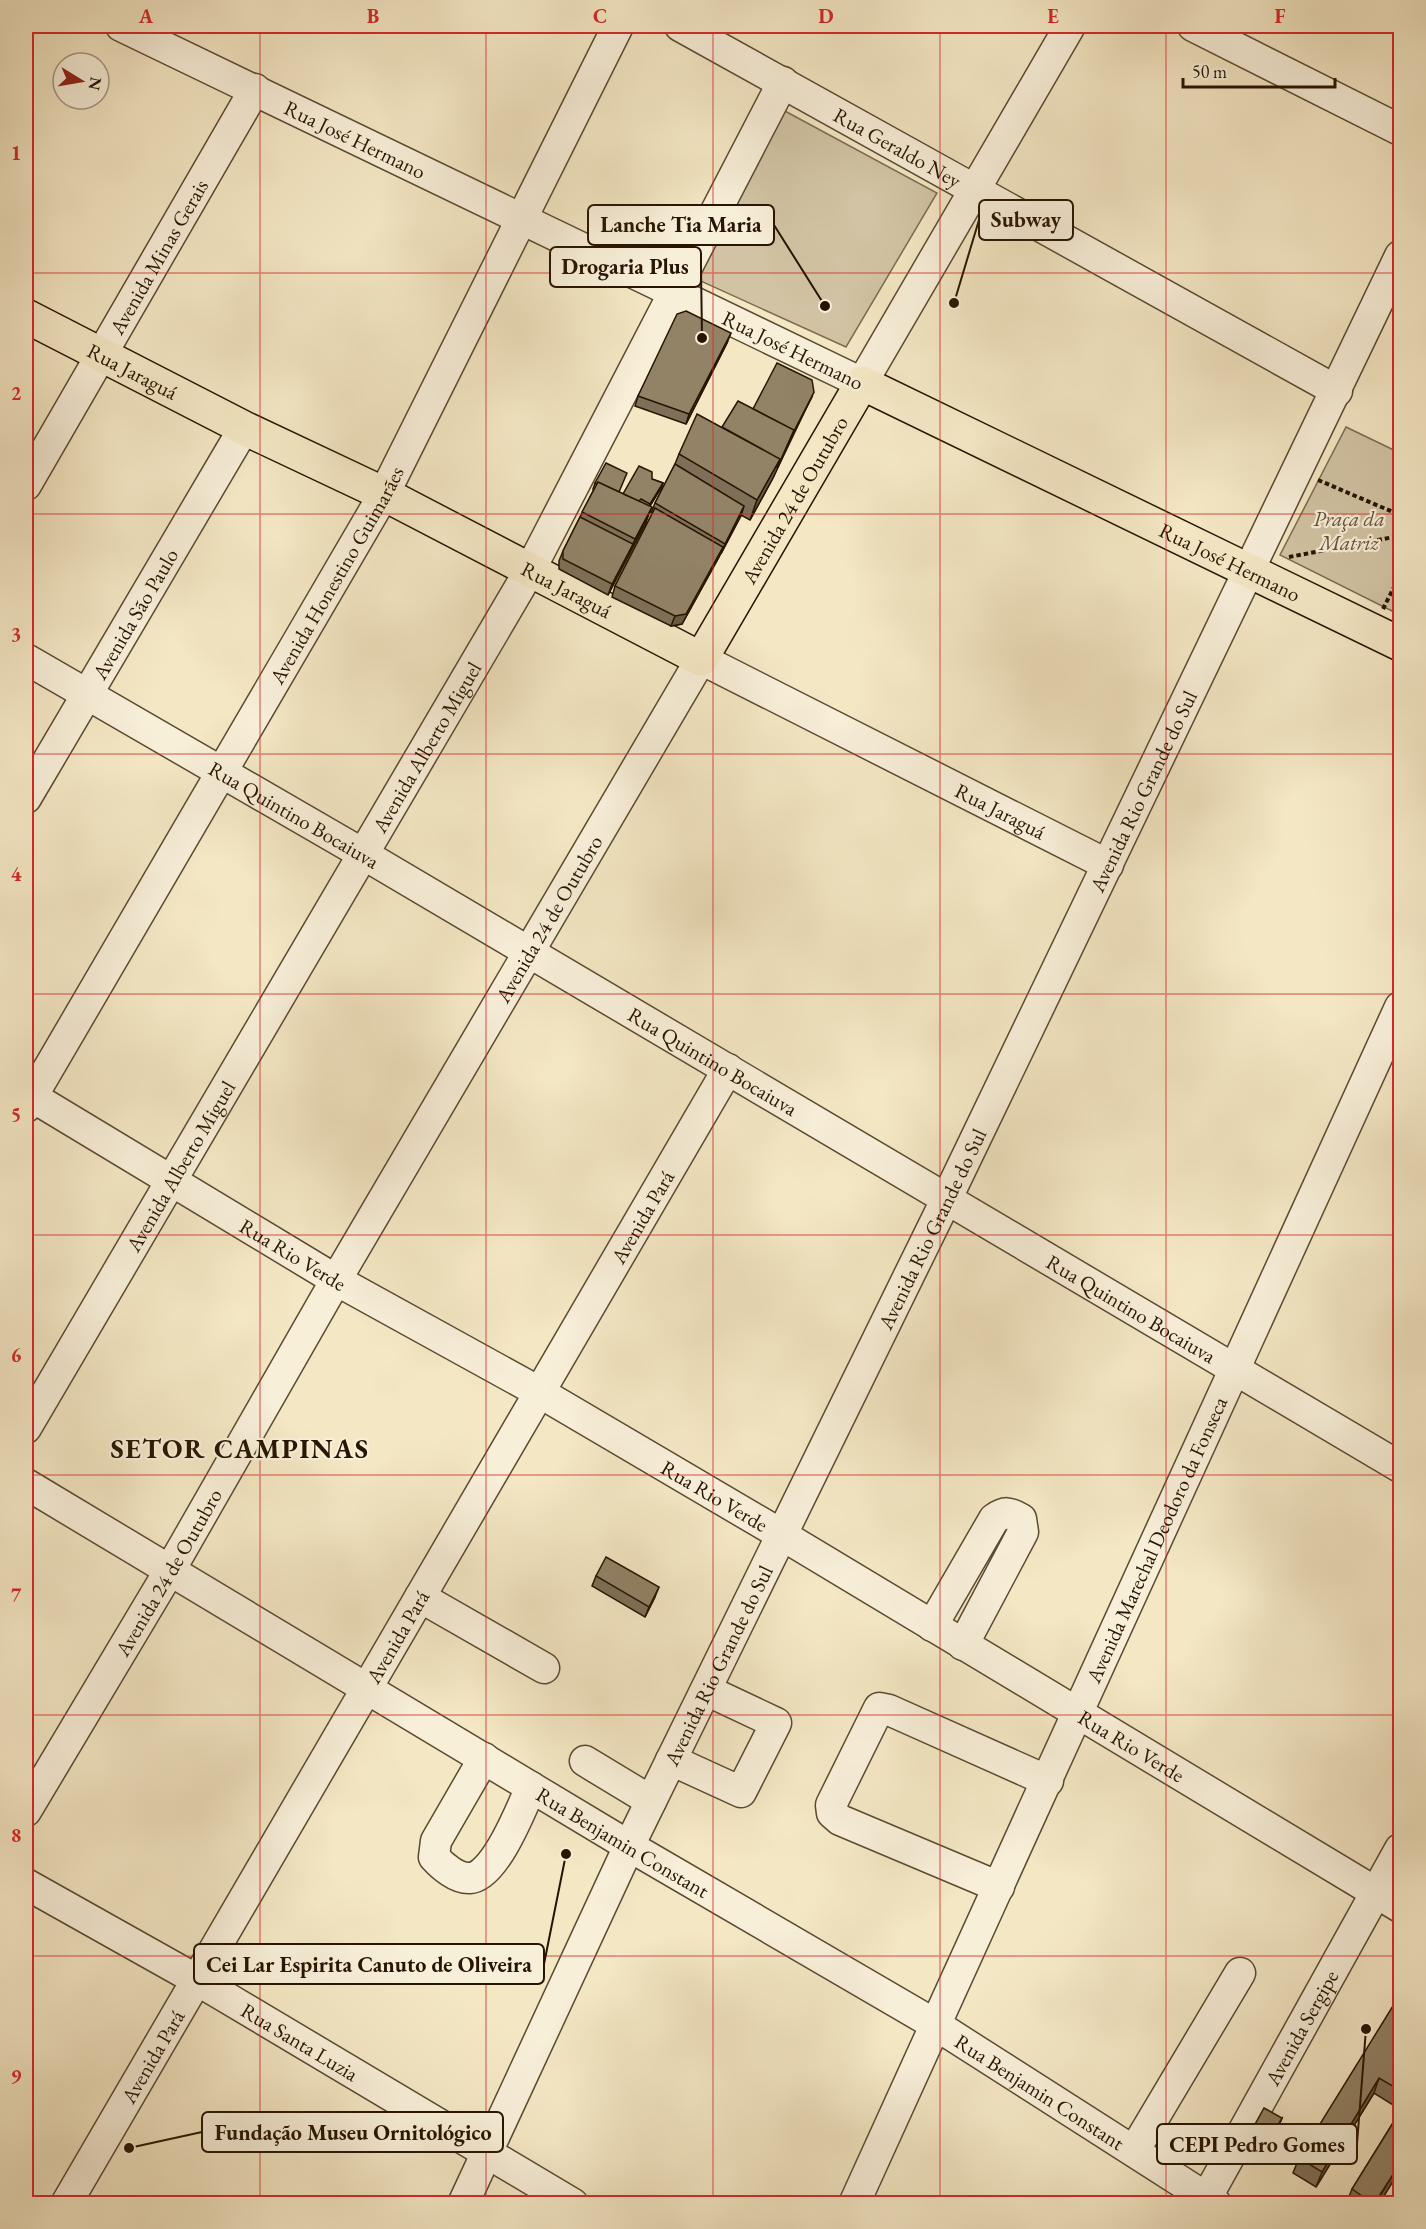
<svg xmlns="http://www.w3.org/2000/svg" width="1426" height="2229" viewBox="0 0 1426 2229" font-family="'EB Garamond',serif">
	<rect width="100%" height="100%" fill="#f4e7c4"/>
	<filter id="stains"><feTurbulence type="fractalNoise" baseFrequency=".00333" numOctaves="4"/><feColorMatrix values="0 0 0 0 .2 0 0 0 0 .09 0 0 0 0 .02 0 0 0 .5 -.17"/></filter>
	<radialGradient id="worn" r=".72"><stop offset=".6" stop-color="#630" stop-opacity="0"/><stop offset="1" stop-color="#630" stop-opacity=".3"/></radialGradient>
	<path fill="#d1c3a3" stroke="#7c6c52" stroke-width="1.5" d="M783 110 937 193 846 347 694 278Z
		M1346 427 1400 453V615L1280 555Z"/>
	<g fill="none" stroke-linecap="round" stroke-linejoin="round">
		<g stroke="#5b4a31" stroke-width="33">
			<g id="minor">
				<path id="s1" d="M121 26 862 383 1070 26"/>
				<path id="s2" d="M680 26 1337 391"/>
				<path d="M1193 26 1400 130"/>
				<path id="s3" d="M26 485 255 89"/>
				<path id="s4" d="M26 659 363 854 1400 1467"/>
				<path id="s5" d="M26 798 244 428"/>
				<path id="s6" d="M26 1093 336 1280 539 1392 782 1535 1400 1907"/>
				<path id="s7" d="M26 1107 384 494 618 26"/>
				<path id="s8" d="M26 1428 530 570 783 82"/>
				<path id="s9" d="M26 1484 629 1846 936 2025 1216 2204"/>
				<path d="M420 1597 544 1668"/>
				<path d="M932 1626 994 1519C1005 1511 1009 1512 1021 1519L1023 1532 963 1645"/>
				<path d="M484 1758 436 1841 434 1857C442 1866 457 1879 470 1878 495 1877 522 1807 531 1787"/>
				<path d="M671 1760 741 1792 776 1723 706 1690"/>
				<path d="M585 1761 651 1801"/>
				<path id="s10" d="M26 1811 170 1570 336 1280 701 659 1108 865"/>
				<path id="s11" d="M26 1884 197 1980 573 2204"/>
				<path d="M999 1887 840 1820 832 1813 831 1805 879 1708 889 1710 1048 1781"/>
				<path d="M1134 2151 1240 1973"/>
				<path id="s12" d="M66 2204 728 1069"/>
				<path id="s13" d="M463 2204 629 1846 947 1198 1400 256"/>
				<path id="s14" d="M854 2204C1036 1805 1216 1404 1400 1007"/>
				<path id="s15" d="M1203 2204 1400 1849"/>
			</g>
		</g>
		<g stroke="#281500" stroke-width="36">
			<g id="major">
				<path id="s16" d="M26 316 244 428 384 494 701 659 862 383 1400 644"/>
			</g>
		</g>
		<path stroke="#281500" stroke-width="4" stroke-dasharray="4.5 3" stroke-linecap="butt" d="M1318 480 1400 515
			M1400 530 1395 556 1400 558
			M1289 557 1399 536
			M1383 609 1400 575"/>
		<use href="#minor" stroke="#f8efd9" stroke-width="30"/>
		<use href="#major" stroke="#f4e7c4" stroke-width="33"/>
	</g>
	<path fill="#7e7058" stroke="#281500" stroke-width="1.5" d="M727 343 686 424 635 406 638 396Z
		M812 397 790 440 773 478 750 520 741 515 719 557 682 624 671 626 612 597 615 586 652 514 651 513 655 503 675 464 679 454 753 409Z
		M652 479 663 483 661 488 650 506 646 522 608 595 559 569V561L563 551 594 489H593L595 483 623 494Z
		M596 1576 655 1597 645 1617 592 1586Z
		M1395 2059 1401 2062V2110L1374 2093 1316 2187 1293 2173 1299 2158Z
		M1401 2110V2168L1379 2204H1346L1352 2189Z
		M1282 2118 1278 2128 1261 2157 1244 2147 1248 2137Z"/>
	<path fill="#665b47" stroke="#281500" stroke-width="1.5" d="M731 333 727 343 686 424 689 414Z
		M814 392 773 478 750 520 757 500 780 459Z
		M663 483 661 488 648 509 650 504Z
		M744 506 741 516 721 554 725 544Z
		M652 507 646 522 608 595 612 584Z
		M723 547 719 557 682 624 671 626 675 616Z
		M659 1587 655 1597 645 1617 649 1607Z
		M1401 2045V2051L1387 2072 1393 2057Z
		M1379 2078 1374 2093 1316 2187 1322 2172Z
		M1282 2118 1278 2128 1261 2157 1265 2147Z
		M1401 2162V2168L1379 2204H1375Z"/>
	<path fill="#928266" stroke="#281500" stroke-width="1.5" d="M686 311 731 333 689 414 638 396 677 314Z
		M777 363 812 380 814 392 792 435 794 430 753 409Z
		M738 401 794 430 777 468 780 459 722 427Z
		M697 414 780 459 757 500 679 454Z
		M606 463 627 473 619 492 598 482 597 484 595 483Z
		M675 464 744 506 725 544 655 503Z
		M639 466 652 472V479L663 483 650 504 641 499 639 501 623 494Z
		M598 482 652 507 635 539 582 512Z
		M655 508 723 547 686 614 675 616 615 586Z
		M580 517 633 544 612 584 563 559V551Z
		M606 1557 659 1587 649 1607 596 1576Z
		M1401 1993V2045L1393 2057 1401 2062V2091L1379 2078 1322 2172 1299 2158Z
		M1264 2108 1282 2118 1265 2147 1248 2137Z
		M1401 2110V2162L1374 2204 1352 2189Z"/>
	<path fill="none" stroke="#d62828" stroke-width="1.5" stroke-opacity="0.55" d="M260 26V2204M486 26V2204M713 26V2204M940 26V2204M1166 26V2204M26 273H1400M26 514H1400M26 754H1400M26 994H1400M26 1235H1400M26 1475H1400M26 1715H1400M26 1956H1400"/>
	<g text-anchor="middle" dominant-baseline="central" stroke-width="4.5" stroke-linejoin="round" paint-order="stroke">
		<g font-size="21" fill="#281500" stroke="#f8efd9">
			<text stroke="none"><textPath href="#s1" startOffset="260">Rua José Hermano</textPath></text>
			<text stroke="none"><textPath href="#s2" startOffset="249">Rua Geraldo Ney</textPath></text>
			<text stroke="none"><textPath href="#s3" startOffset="264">Avenida Minas Gerais</textPath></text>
			<text transform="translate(793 350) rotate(26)">Rua José Hermano</text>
			<text stroke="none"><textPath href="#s16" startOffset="120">Rua Jaraguá</textPath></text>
			<text stroke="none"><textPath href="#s16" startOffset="942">Avenida 24 de Outubro</textPath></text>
			<text stroke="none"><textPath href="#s16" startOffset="1486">Rua José Hermano</textPath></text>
			<text stroke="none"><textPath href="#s7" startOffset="616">Avenida Honestino Guimarães</textPath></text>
			<text stroke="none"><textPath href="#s16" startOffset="606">Rua Jaraguá</textPath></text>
			<text stroke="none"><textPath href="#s5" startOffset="214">Avenida São Paulo</textPath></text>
			<text stroke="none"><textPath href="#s8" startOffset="790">Avenida Alberto Miguel</textPath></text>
			<text stroke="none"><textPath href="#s13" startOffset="1568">Avenida Rio Grande do Sul</textPath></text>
			<text stroke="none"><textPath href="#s10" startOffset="1671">Rua Jaraguá</textPath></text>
			<text stroke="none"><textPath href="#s4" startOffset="310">Rua Quintino Bocaiuva</textPath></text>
			<text stroke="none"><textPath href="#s10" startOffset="1034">Avenida 24 de Outubro</textPath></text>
			<text stroke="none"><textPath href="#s4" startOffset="796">Rua Quintino Bocaiuva</textPath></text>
			<text stroke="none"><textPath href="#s8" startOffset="304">Avenida Alberto Miguel</textPath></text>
			<text stroke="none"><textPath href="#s12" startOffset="1143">Avenida Pará</textPath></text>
			<text stroke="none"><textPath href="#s13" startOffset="1082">Avenida Rio Grande do Sul</textPath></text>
			<text stroke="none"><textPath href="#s6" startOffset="312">Rua Rio Verde</textPath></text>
			<text stroke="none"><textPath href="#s4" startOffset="1282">Rua Quintino Bocaiuva</textPath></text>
			<text stroke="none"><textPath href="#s6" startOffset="798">Rua Rio Verde</textPath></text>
			<text stroke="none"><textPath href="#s14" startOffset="730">Avenida Marechal Deodoro da Fonseca</textPath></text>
			<text stroke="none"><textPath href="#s10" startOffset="278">Avenida 24 de Outubro</textPath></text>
			<text stroke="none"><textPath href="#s12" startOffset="657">Avenida Pará</textPath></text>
			<text stroke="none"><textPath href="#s13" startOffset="596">Avenida Rio Grande do Sul</textPath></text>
			<text stroke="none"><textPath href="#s6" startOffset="1284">Rua Rio Verde</textPath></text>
			<text stroke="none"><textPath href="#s9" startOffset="696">Rua Benjamin Constant</textPath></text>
			<text stroke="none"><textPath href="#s15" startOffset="202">Avenida Sergipe</textPath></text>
			<text stroke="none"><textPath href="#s11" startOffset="316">Rua Santa Luzia</textPath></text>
			<text stroke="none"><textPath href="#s12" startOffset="171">Avenida Pará</textPath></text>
			<text stroke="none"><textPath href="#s9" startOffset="1182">Rua Benjamin Constant</textPath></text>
		</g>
		<g font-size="21" font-style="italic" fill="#635239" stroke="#f8efd9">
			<text x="1349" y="518">Praça da<tspan x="1349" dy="24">Matriz</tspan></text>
		</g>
		<g font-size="27" font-weight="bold" letter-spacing="1.5" fill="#281500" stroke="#f8efd9">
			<text x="240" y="1448">SETOR CAMPINAS</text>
		</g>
	</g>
	<path fill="none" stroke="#281500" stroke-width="2" d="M954 303L979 220M825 306L774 225M702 338L701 267M566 1854L544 1964M129 2148L202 2132M1366 2029L1357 2144"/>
	<g fill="#281500" stroke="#f8efd9" stroke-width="2">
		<circle cx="954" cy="303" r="6"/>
		<circle cx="825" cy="306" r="6"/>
		<circle cx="702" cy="338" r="6"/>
		<circle cx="566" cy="1854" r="6"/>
		<circle cx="129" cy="2148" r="6"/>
		<circle cx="1366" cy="2029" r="6"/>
	</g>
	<g fill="#f8efd9" stroke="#281500" stroke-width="2">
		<rect x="979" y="200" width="94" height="40" rx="6"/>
		<rect x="588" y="205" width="186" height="40" rx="6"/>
		<rect x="550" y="247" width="151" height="40" rx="6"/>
		<rect x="194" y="1944" width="350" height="40" rx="6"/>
		<rect x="202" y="2112" width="301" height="40" rx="6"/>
		<rect x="1157" y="2124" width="200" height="40" rx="6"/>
	</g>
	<g font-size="22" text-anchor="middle" font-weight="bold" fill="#281500">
		<text x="1026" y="227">Subway</text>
		<text x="681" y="232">Lanche Tia Maria</text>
		<text x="625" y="274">Drogaria Plus</text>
		<text x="369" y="1972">Cei Lar Espirita Canuto de Oliveira</text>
		<text x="353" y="2140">Fundação Museu Ornitológico</text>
		<text x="1257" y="2152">CEPI Pedro Gomes</text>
	</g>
	<rect width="1426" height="2229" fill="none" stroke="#f4e7c4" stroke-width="66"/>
	<g transform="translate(81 81) rotate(101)"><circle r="28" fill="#f8efd9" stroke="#a59882" stroke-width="1.5"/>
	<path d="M0-4.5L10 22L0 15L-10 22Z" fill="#8f2418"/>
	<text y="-9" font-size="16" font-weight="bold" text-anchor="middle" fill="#281500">N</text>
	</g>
	<path d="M1183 78v9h152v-9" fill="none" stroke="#281500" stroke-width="3"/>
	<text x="1192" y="78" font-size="18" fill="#281500" stroke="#f8efd9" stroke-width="4.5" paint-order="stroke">50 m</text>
	<rect x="33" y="33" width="1360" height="2163" fill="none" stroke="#d62828" stroke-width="2"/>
	<g font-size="20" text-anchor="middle" font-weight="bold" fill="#d62828">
		<text x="146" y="23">A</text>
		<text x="373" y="23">B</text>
		<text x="600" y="23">C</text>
		<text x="826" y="23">D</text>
		<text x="1053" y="23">E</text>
		<text x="1280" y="23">F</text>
		<text x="16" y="160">1</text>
		<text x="16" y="400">2</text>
		<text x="16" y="641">3</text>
		<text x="16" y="881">4</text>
		<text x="16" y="1121">5</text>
		<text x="16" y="1362">6</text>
		<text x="16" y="1602">7</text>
		<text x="16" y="1842">8</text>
		<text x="16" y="2083">9</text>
	</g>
	<rect width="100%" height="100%" filter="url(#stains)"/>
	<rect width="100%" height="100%" fill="url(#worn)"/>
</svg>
